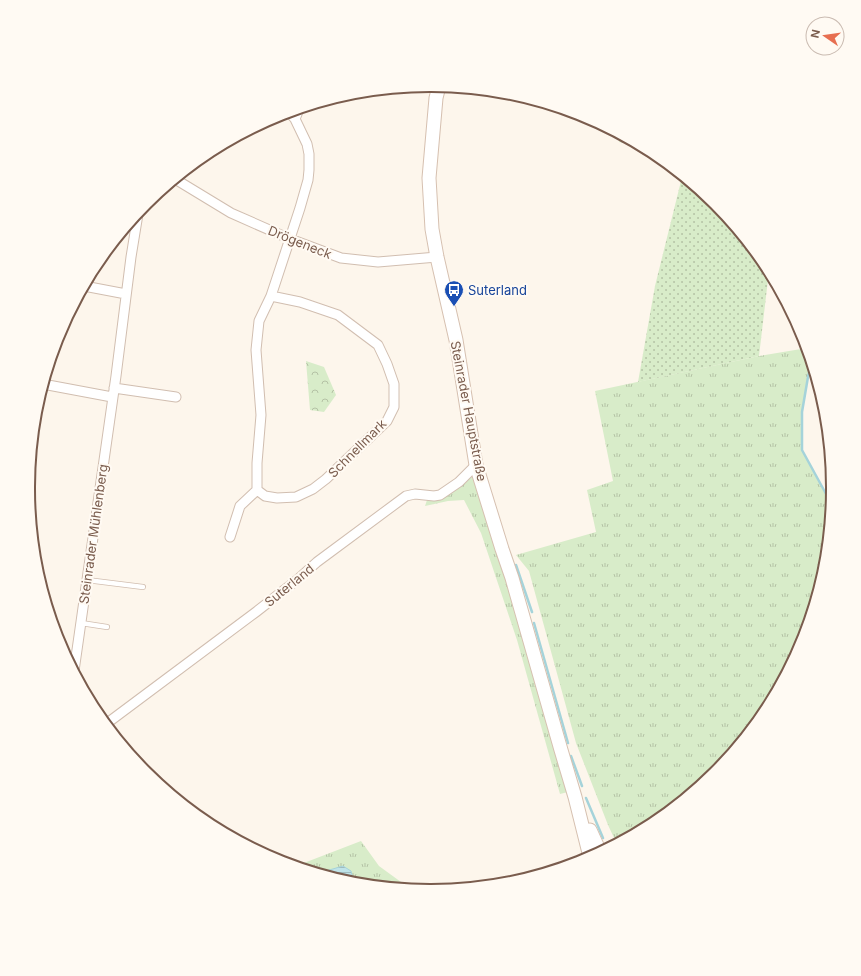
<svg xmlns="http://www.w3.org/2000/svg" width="861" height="976" viewBox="0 0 861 976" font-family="Inter,sans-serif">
	<defs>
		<pattern id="grass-tufts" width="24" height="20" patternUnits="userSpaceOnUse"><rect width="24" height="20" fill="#d8ecc9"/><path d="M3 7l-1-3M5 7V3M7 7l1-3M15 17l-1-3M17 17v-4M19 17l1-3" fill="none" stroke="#b4c2a5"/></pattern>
		<pattern id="park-crowns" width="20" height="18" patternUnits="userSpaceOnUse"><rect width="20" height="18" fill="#d8ecc9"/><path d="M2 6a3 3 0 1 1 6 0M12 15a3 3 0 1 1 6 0" fill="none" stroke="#b4c2a5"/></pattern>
		<pattern id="garden-dots" width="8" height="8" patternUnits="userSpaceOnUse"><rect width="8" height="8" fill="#d8ecc9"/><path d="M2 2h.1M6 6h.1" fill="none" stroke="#b4c2a5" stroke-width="1.8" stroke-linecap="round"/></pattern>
		<pattern id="water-rules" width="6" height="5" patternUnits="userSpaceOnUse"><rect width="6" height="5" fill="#bfe3e8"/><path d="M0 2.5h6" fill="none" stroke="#a0bbbe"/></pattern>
	</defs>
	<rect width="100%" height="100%" fill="#fdf6ec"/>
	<path fill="url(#grass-tufts)" d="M807 348 814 373 808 377 802 412V450L831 505 825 567 802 642 765 712 715 773 654 823 619 841 615 840 608 825 576 743 529 571 516 555 596 532 587 490 613 481 595 391 759 356Z
		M30 466 36 467 29 499 28 488Z
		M471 476 474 480 496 546 568 792 560 794 517 640 481 533 464 500 448 501 425 506 427 500 439 498Z
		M361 841 379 866 401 882 402 888 354 883 351 871H325L319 873 296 866Z"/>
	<path fill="url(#park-crowns)" d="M306 361 324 367 336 395 324 412 310 410Z"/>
	<path fill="url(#garden-dots)" d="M621 135 640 146 619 142Z
		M682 177 715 204 765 265 769 271 759 356 638 382 655 286Z"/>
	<path fill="url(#water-rules)" stroke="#a5d3da" d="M343 866 351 871 354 883 319 873Z"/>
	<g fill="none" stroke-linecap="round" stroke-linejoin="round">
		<path stroke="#a5d3da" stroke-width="2.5" d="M811 364 808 377 802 412V450L831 503
			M516 565 532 612
			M534 623 568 743
			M571 756 582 786
			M586 798 603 838
			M581 861 582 860"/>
		<g stroke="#d1beb0" stroke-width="6">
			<path id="lane" d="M87 580 143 587
				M81 623 107 627"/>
		</g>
		<g stroke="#d1beb0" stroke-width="11">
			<path id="street" d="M295 119 299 109
				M175 179 231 213 290 239 341 258 378 262 437 257
				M84 286 126 294
				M48 385 112 397
				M114 388 176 397
				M257 490 265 496 277 498 296 497 313 489 326 479 387 421 394 407V384L387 364 378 345 338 315 300 302 271 296
				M230 537 240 506 257 490V463L261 415 256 350 259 321 271 296 300 208 308 180 309 170V154L307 144 295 119 289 112
				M74 671 116 376 131 257 138 214
				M106 724 256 612 297 580 317 562 406 496 415 494 434 496 440 495 459 482 476 465"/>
		</g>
		<g stroke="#d6c0b0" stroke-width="15">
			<path id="secondary" d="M439 86 436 98 429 178 432 229 437 257 456 340 476 465 502 549 512 578 561 750 575 797 590 857
				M590 830 600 852"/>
		</g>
		<use href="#lane" stroke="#fff" stroke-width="4.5"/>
		<use href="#street" stroke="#fff" stroke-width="9"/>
		<use href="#secondary" stroke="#fff" stroke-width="13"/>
	</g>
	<defs>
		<g id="bus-pin" transform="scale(1)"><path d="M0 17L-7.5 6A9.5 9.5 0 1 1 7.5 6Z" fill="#1a4fb4" stroke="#fffaf3"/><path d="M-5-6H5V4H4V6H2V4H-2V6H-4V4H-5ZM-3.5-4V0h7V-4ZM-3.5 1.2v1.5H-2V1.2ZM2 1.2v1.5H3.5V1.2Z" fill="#fff"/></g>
	</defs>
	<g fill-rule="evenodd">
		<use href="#bus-pin" x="454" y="290"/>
	</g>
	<g text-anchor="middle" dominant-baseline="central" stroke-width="4" stroke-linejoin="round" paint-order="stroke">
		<g font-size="13" fill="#7a5c4d" stroke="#fffaf3">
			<text transform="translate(300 242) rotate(22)">Drögeneck</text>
			<text transform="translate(469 411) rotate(79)">Steinrader Hauptstraße</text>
			<text transform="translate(357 448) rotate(-45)">Schnellmark</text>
			<text transform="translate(93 534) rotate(-82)">Steinrader Mühlenberg</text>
			<text transform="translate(289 585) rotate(-39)">Suterland</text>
		</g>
		<g font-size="13" fill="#164399" stroke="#fffaf3" text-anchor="start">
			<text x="468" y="290">Suterland</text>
		</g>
	</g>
	<path d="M0 0H861V976H0ZM430 92H431A395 395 0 0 1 826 487V489A395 395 0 0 1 431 884H430A395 395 0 0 1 35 489V487A395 395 0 0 1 430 92Z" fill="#fffaf3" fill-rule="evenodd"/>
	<path fill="none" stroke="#7a5c4d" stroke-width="2" d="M430 92H431A395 395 0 0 1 826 487V489A395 395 0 0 1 431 884H430A395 395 0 0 1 35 489V487A395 395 0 0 1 430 92Z"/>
	<g transform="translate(825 36) rotate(283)"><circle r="19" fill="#fffaf3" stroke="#cabbb1"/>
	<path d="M0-3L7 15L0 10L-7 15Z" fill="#e76f51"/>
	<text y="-6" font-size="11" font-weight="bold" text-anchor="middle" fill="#7a5c4d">N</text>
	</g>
</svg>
